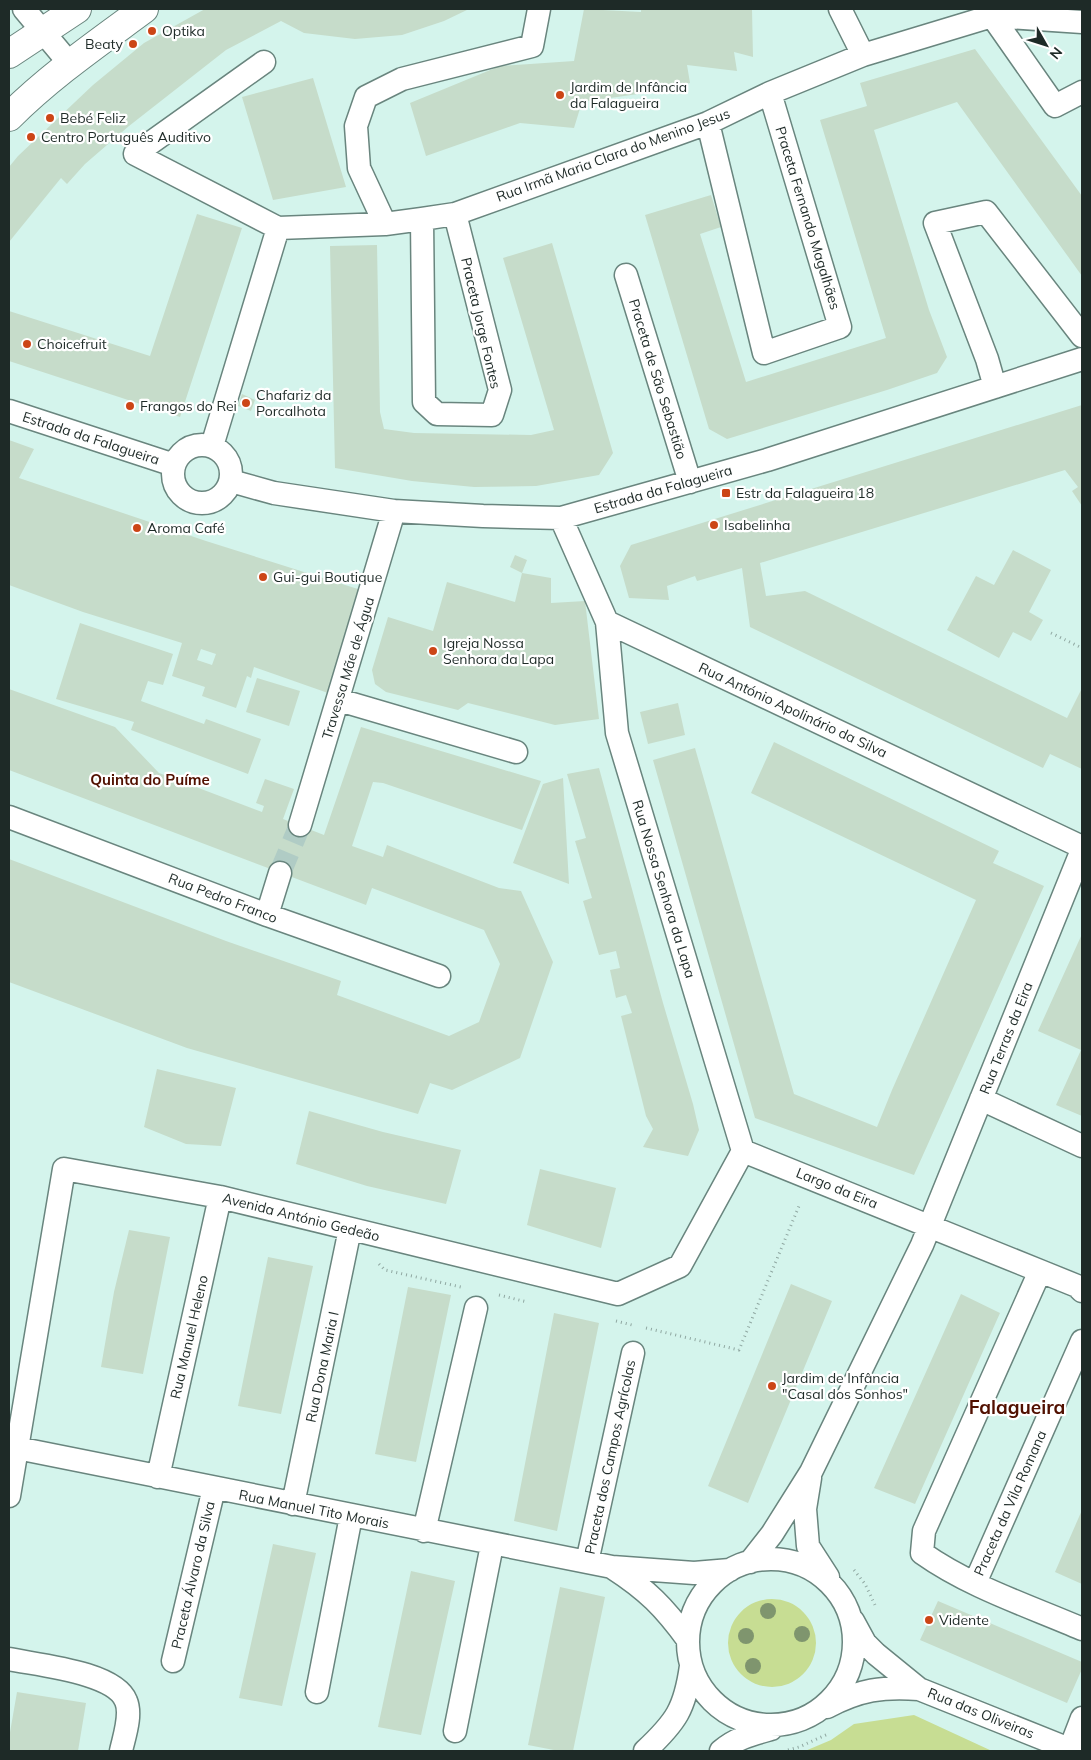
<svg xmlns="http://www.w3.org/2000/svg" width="1091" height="1760" viewBox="0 0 1091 1760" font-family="Mulish,sans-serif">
	<rect width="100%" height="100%" fill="#d4f4ec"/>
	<path fill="#c7dd93" d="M728 1643a44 44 0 1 1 88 0a44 44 0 1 1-88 0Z
		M914 1715 992 1751H805L831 1740 854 1724Z"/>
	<path fill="#c6dcca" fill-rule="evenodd" d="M205 9H469L444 21 402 35 355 39 304 33 281 21 226 50 129 126 85 164 67 184 61 178 9 242V167L18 156 93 85 144 43Z
		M584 9 641 12V9H752L753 57 734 52 737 71 687 65 690 83 638 94 582 102 574 128 520 123 426 156 410 103 500 66 574 61Z
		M975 49 1082 196V276L957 102 874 130 929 310 947 357 937 373 887 390 727 439 709 429 645 215 711 195 721 227 700 234 746 382 886 338 820 120 867 106 860 83Z
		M313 78 346 187 273 200 242 97Z
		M197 214 242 228 180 417 9 361V311L150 356Z
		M552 243 613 453 599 475 536 486 474 487 412 481 335 468 330 246 377 245 380 412 384 429 414 433 531 435 554 430 503 258Z
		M242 394 255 400 251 411 238 406Z
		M1082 405V506L1072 491 1078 487 1065 470 760 563 766 596 805 591 1067 718 1081 690 1082 691V769L1050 754 1043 768 750 627 742 568 697 581 695 576 667 586 669 600 629 598 620 566 631 545Z
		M9 440 34 449 19 478 206 541 361 590 328 693 254 667 251 678 247 676 236 708 202 696 205 687 172 676 182 643 83 612 9 585ZM201 649 216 654 212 665 197 660Z
		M1013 550 1051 570 1029 612 1043 620 1031 641 1013 632 999 658 947 630 976 576 994 585Z
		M515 555 527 560 522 573 551 578V603L585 601 599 719 555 725 468 703 458 710 386 692 375 684 372 670 388 617 433 631 447 582 515 602 522 573 510 567Z
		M80 623 173 654 163 685 148 681 141 701 204 724 206 719 261 739 248 774 131 730 134 722 56 699Z
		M257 678 300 691 289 726 246 712Z
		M9 689 115 727 159 773 262 812 264 806 256 803 265 779 294 789 283 819 324 835 361 727 541 781 522 830 383 783 373 782 352 846 383 857 387 845 499 888 521 891 553 962 520 1058 452 1090 430 1083 418 1114 187 1048 9 982V859L226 941 341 981 337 995 449 1036 479 1022 500 964 484 930 372 888 366 905 9 770Z
		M678 703 685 735 648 744 640 712Z
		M774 742 999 851 993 863 1044 886 914 1175 755 1118 653 760 695 748 794 1094 877 1127 892 1090 976 900 751 793Z
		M599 768 663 1003 693 1104 699 1130 688 1156 643 1147 653 1129 646 1116 621 1016 632 1013 626 995 616 998 610 970 620 968 616 951 599 955 583 901 592 898 575 841 586 838 567 774Z
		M563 778 569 884 513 863 543 784Z
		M1082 934V1116L1056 1105 1081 1050 1038 1031Z
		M157 1069 236 1088 221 1146 186 1144 144 1127Z
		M309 1111 383 1132 461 1150 446 1204 367 1186 296 1164Z
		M540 1169 616 1188 601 1248 527 1225Z
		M129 1230 170 1237 143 1374 101 1367 114 1292Z
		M268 1257 313 1266 281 1414 238 1406Z
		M791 1284 832 1301 748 1503 708 1486Z
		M408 1287 451 1295 416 1462 375 1454Z
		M961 1294 1000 1313 915 1504 874 1488Z
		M554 1313 599 1323 557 1531 514 1521Z
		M1082 1510V1584L1055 1572Z
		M273 1544 316 1553 282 1706 239 1698Z
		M411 1571 455 1581 421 1735 378 1727Z
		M560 1587 605 1597 573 1751H559L528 1745Z
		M938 1601 1082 1662V1669L1067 1703 920 1640Z
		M17 1692 86 1703 78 1751H9V1738Z"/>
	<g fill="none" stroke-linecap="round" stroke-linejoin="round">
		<path stroke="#b0ccc5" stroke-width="22" stroke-dasharray="22 11" stroke-linecap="butt" d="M280 873 300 825"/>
		<g stroke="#69857e" stroke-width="25">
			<path id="minor" d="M24 9 70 64
				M840 9 863 55
				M992 16 1055 106 1082 92
				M264 62 135 154 278 228 385 224 422 219 455 214 708 123 770 93 863 55 992 16 1082 22
				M708 123 764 353 840 327 770 93
				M422 219 424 402 437 414 492 415 500 390 455 214
				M385 224 359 168 356 126 366 97 402 79 532 46 539 9
				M626 275 690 482
				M995 387 987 359 935 223 986 212 1082 336
				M9 411 174 465
				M173 474a29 29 0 1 1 58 0a29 29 0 1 1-58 0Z
				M212 446 278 228
				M231 481 274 493 394 511 483 516 561 518 767 460 1082 359
				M561 518 607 622 1082 847
				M607 622 617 733 743 1151
				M339 700 516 752
				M9 817 267 915 439 976
				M300 825 394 511
				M267 915 280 873
				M981 1099 1082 1146
				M743 1151 1040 1271 924 1531 922 1553C970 1587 1029 1606 1082 1629
				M1040 1271 1077 1286 1082 1291
				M17 1448 612 1567 694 1573 730 1570
				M158 1477 220 1197
				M810 1478 805 1509 808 1546 828 1577
				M9 1496 64 1169 220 1197 618 1294 680 1266 743 1151
				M293 1504 350 1229
				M424 1531 476 1308
				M688 1642a83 83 0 1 1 166 0a83 83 0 1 1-166 0Z
				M587 1562 633 1353
				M750 1562 772 1534 811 1472 922 1245 1082 850
				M613 1568C647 1590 664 1607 688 1640
				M975 1583 1082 1341
				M853 1621 865 1643 876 1654 919 1689 1074 1751
				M9 1659C37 1665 115 1672 126 1701 132 1715 124 1737 121 1751
				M173 1661 214 1488
				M317 1692 351 1516
				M827 1707C859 1690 883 1686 919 1689
				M455 1731 492 1545
				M1070 1749 1082 1718
				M645 1751C676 1722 685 1709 691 1666
				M721 1751C736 1738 753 1734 771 1729"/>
		</g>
		<g stroke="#69857e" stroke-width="30">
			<path id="secondary" d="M9 54 77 9
				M9 117C50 76 98 43 144 9"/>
		</g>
		<path stroke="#8fa7a1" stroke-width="3" stroke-dasharray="1 4" stroke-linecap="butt" d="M1051 633 1082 648
			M379 1264 385 1270 461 1287
			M499 1295 527 1302
			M616 1321 632 1325
			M646 1328 739 1350 799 1206
			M854 1570 865 1584 875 1605
			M788 1750 799 1747 828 1734"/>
		<use href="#minor" stroke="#fff" stroke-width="22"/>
		<use href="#secondary" stroke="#fff" stroke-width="28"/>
	</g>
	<g fill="#7f956e">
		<circle cx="768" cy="1611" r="8"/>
		<circle cx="802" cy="1634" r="8"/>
		<circle cx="746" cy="1636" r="8"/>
		<circle cx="753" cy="1666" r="8"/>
	</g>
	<g fill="#cc4516" stroke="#fff" stroke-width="2">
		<circle cx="152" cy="31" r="5"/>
		<circle cx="133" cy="44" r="5"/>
		<circle cx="560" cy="95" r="5"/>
		<circle cx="50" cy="118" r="5"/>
		<circle cx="31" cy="137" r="5"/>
		<circle cx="27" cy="344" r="5"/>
		<circle cx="246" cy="403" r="5"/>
		<circle cx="130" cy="406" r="5"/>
		<rect x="721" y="488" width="10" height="10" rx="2.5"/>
		<circle cx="714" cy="525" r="5"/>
		<circle cx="137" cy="528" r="5"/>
		<circle cx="263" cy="577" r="5"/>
		<circle cx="433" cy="651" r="5"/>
		<circle cx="772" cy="1386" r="5"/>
		<circle cx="929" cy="1620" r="5"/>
	</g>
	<g text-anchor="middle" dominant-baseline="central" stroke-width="4.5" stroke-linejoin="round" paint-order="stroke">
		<g font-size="14" fill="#1e2a27" stroke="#fff" text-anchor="start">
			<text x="162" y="31">Optika</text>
			<text x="123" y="44" text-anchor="end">Beaty</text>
			<text x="570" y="87">Jardim de Infância<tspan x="570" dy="16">da Falagueira</tspan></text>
			<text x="60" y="118">Bebé Feliz</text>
			<text x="41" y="137">Centro Português Auditivo</text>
			<text x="37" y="344">Choicefruit</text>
			<text x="256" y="395">Chafariz da<tspan x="256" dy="16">Porcalhota</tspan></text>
			<text x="140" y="406">Frangos do Rei</text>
			<text x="736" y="493">Estr da Falagueira 18</text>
			<text x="724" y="525">Isabelinha</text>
			<text x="147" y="528">Aroma Café</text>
			<text x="273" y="577">Gui-gui Boutique</text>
			<text x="443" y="643">Igreja Nossa<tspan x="443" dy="16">Senhora da Lapa</tspan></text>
			<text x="782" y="1378">Jardim de Infância<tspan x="782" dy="16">"Casal dos Sonhos"</tspan></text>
			<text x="939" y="1620">Vidente</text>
		</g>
		<g font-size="14" fill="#1e2a27" stroke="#fff">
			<text transform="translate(613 155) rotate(-20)">Rua Irmã Maria Clara do Menino Jesus</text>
			<text transform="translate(808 218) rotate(73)">Praceta Fernando Magalhães</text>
			<text transform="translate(481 323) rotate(77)">Praceta Jorge Fontes</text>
			<text transform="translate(658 379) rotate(73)">Praceta de São Sebastião</text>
			<text transform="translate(91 438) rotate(18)">Estrada da Falagueira</text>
			<text transform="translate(663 489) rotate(-16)">Estrada da Falagueira</text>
			<text transform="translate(348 668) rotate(-73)">Travessa Mãe de Água</text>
			<text transform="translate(793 710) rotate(25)">Rua António Apolinário da Silva</text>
			<text transform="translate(664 889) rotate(73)">Rua Nossa Senhora da Lapa</text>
			<text transform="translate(223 898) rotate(21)">Rua Pedro Franco</text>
			<text transform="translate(1006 1038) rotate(-68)">Rua Terras da Eira</text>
			<text transform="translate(837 1188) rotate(22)">Largo da Eira</text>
			<text transform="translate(301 1217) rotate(14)">Avenida António Gedeão</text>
			<text transform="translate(189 1337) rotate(-77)">Rua Manuel Heleno</text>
			<text transform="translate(322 1367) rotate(-78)">Rua Dona Maria I</text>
			<text transform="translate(610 1457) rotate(-78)">Praceta dos Campos Agrícolas</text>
			<text transform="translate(1010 1503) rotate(-66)">Praceta da Vila Romana</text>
			<text transform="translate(314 1509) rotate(11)">Rua Manuel Tito Morais</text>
			<text transform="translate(193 1575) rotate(-77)">Praceta Álvaro da Silva</text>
			<text transform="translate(981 1713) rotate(22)">Rua das Oliveiras</text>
		</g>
		<g font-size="15" font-weight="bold" fill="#511000" stroke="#fff">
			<text x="150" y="779">Quinta do Puíme</text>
		</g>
		<g font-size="19" font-weight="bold" fill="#511000" stroke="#fff">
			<text x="1017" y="1407">Falagueira</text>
		</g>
	</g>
	<rect width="1091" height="1760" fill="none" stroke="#1e2a27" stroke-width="20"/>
	<g transform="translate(1046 45) rotate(129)" stroke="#ffffff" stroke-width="4" paint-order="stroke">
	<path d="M0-4L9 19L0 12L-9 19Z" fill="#1e2a27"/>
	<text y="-8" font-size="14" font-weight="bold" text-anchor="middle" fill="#1e2a27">N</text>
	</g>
</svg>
